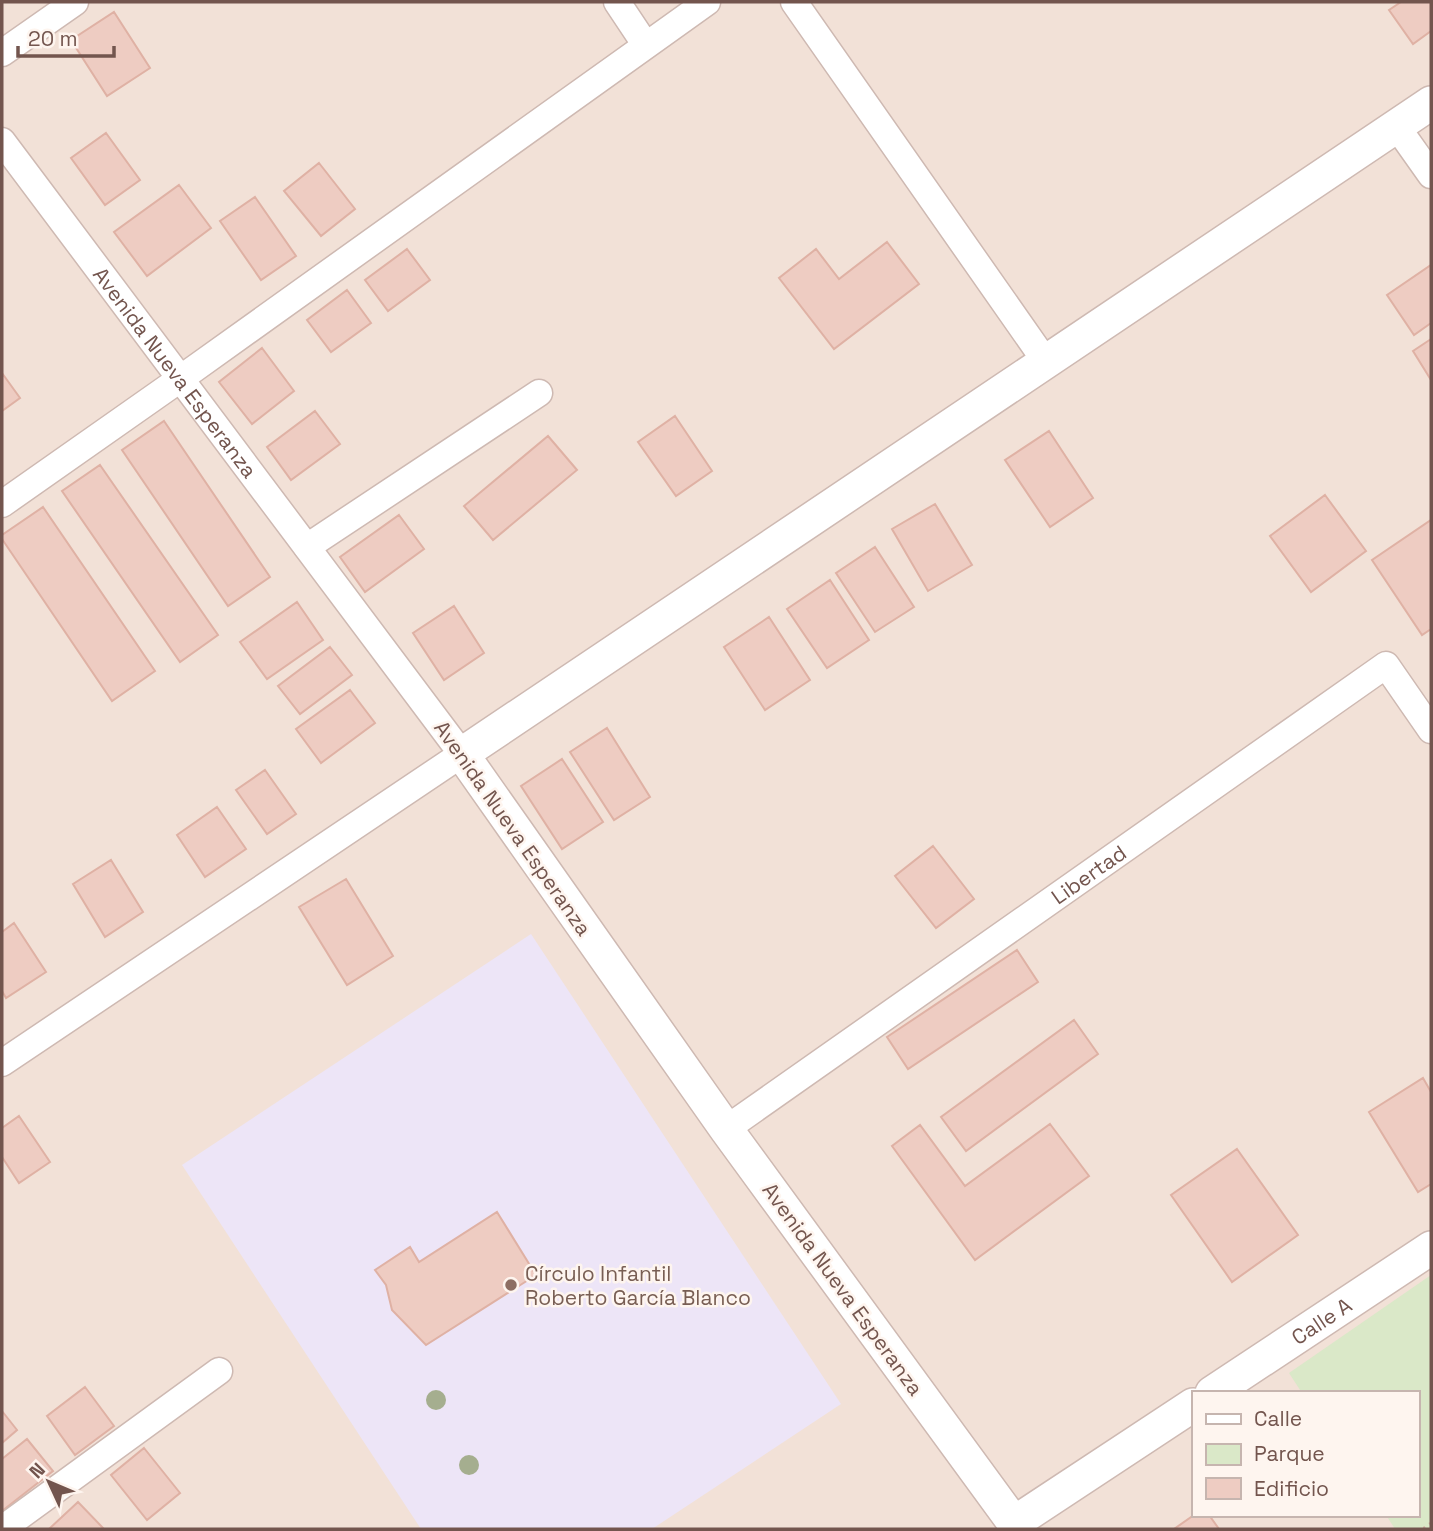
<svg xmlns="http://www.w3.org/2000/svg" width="1433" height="1531" viewBox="0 0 1433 1531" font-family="'Space Grotesk',sans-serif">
	<rect width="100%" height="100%" fill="#fbf1e8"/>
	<path fill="#f2e1d7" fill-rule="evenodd" d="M2 2H1431V1529H2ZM1193 1393H1417V1515H1193Z"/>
	<path fill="#ede5f7" d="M531 934 841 1404 652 1529H421L182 1165Z"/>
	<path fill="#dae8c8" d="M1431 1275V1529H1395L1386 1515H1417V1393H1302L1289 1373Z"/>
	<path fill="#eeccc2" stroke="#dfb1a4" stroke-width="2" d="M1401 2H1431V31L1413 44 1389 10Z
		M114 12 150 68 107 96 71 40Z
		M106 133 140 180 105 205 71 158Z
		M319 163 355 209 321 236 284 191Z
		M179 185 211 228 147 276 114 232Z
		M255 197 296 256 261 280 220 221Z
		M887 242 919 284 834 349 779 278 816 249 839 279Z
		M407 249 430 280 388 311 365 280Z
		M1431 265V323L1414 335 1387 295Z
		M347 290 371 323 331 352 307 320Z
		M1431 339V380L1413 351Z
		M262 348 294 391 252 424 219 382Z
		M2 373 20 398 2 411Z
		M315 411 340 444 291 480 267 447Z
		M675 416 712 471 676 496 638 442Z
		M164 421 270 577 228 606 122 450Z
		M1049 431 1093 498 1050 527 1005 460Z
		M548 436 577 470 493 540 464 506Z
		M100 465 218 635 180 662 62 491Z
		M1325 495 1366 551 1311 592 1270 536Z
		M935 504 972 565 928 591 892 529Z
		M43 507 155 671 112 701 2 539V535Z
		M399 515 424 549 365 592 340 557Z
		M1431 520V629L1422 635 1372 560Z
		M875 547 914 607 875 632 836 573Z
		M830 580 869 640 827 668 787 609Z
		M297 602 323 640 267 679 240 642Z
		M454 606 484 653 444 680 413 633Z
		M769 617 810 680 765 710 724 647Z
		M330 647 352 675 300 714 278 686Z
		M350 690 375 723 321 763 296 729Z
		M607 728 650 797 614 820 570 752Z
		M562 759 603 822 562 849 521 786Z
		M265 770 296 814 267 834 236 790Z
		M217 807 246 849 205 877 177 835Z
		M933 846 974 899 936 928 895 876Z
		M111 860 143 912 105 937 73 884Z
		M346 879 393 956 347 985 299 907Z
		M14 923 46 972 6 998 2 991V932Z
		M1017 950 1038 982 908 1069 887 1037Z
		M1074 1020 1098 1054 966 1151 941 1117Z
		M1423 1078 1431 1092V1184L1418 1192 1369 1112Z
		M19 1116 50 1162 19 1183 2 1157V1128Z
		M1050 1124 1089 1176 975 1260 892 1146 920 1125 965 1186Z
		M1237 1149 1298 1235 1232 1282 1171 1195Z
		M497 1212 536 1275 426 1345 392 1310 386 1285 375 1270 410 1247 419 1262Z
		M85 1387 114 1426 75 1455 47 1416Z
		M2 1411 17 1430 2 1443Z
		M27 1439 53 1471 2 1511V1459Z
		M144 1448 180 1493 147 1520 111 1475Z
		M78 1502 104 1529H49Z
		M1194 1515H1209L1219 1529H1174Z"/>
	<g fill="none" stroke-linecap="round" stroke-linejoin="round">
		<g stroke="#ceb9b2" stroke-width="29">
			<g id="minor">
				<path d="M617 2 645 44"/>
				<path d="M794 2 1046 362"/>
				<path d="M2 53 75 2"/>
				<path d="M1397 127 1431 175"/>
				<path id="s1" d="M2 141 462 754 2 1063"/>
				<path d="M2 504 180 379 707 2"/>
				<path d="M307 547 539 393"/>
				<path id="s2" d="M726 1129 1386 665 1431 730"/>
				<path d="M2 1529 219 1371"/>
			</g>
		</g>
		<g stroke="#ceb9b2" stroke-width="36">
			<g id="tertiary">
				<path id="s3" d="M1212 1393 1431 1248"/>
				<path d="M1193 1405 1014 1523 726 1129 462 754 1431 103"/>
			</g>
		</g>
		<path stroke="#d3afa5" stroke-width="4.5" stroke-dasharray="2 5" stroke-linecap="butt" d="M1424 1529 1431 1524"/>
		<use href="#minor" stroke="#fff" stroke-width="26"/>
		<use href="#tertiary" stroke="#fff" stroke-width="33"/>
	</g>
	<g fill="#a5ae8f">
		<circle cx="436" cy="1400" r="10"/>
		<circle cx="469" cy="1465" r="10"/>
	</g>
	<circle fill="#8d6e63" stroke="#fef5ef" stroke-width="2.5" cx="511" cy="1285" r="7"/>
	<g text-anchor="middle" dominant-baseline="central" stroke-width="5" stroke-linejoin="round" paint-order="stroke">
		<g font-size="21" fill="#73554e" stroke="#fef5ef">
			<text stroke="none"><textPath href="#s1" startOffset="289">Avenida Nueva Esperanza</textPath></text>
			<text transform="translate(513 828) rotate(55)">Avenida Nueva Esperanza</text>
			<text stroke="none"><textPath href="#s2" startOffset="443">Libertad</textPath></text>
			<text transform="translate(843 1289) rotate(54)">Avenida Nueva Esperanza</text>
			<text stroke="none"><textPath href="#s3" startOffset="131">Calle A</textPath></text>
		</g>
		<g font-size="21" fill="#785e54" stroke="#fef5ef" text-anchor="start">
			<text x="525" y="1273">Círculo Infantil<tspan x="525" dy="24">Roberto García Blanco</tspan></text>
		</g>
	</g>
	<rect width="1433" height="1531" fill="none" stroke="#73554e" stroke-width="7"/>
	<rect x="1192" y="1391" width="228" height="126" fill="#fef5ef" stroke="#c6b5af" stroke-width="2"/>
	<rect x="1206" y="1414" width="35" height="10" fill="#ffffff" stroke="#c6b5af" stroke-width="2"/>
	<text x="1254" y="1426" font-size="21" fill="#73554e">Calle</text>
	<rect x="1206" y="1444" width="35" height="21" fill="#dae8c8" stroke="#c6b5af" stroke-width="2"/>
	<text x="1254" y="1461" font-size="21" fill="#73554e">Parque</text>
	<rect x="1206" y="1478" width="35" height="21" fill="#eeccc2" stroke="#c6b5af" stroke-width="2"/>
	<text x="1254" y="1496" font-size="21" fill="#73554e">Edificio</text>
	<g transform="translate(49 1482) rotate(314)" stroke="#fef5ef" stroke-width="5" paint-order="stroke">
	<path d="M0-5L12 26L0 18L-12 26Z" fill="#73554e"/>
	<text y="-10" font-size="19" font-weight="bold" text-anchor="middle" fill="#73554e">N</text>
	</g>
	<path d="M18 46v10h96v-10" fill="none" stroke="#73554e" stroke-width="3.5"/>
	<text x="28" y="46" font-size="21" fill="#73554e" stroke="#fef5ef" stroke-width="5" paint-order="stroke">20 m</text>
</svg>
